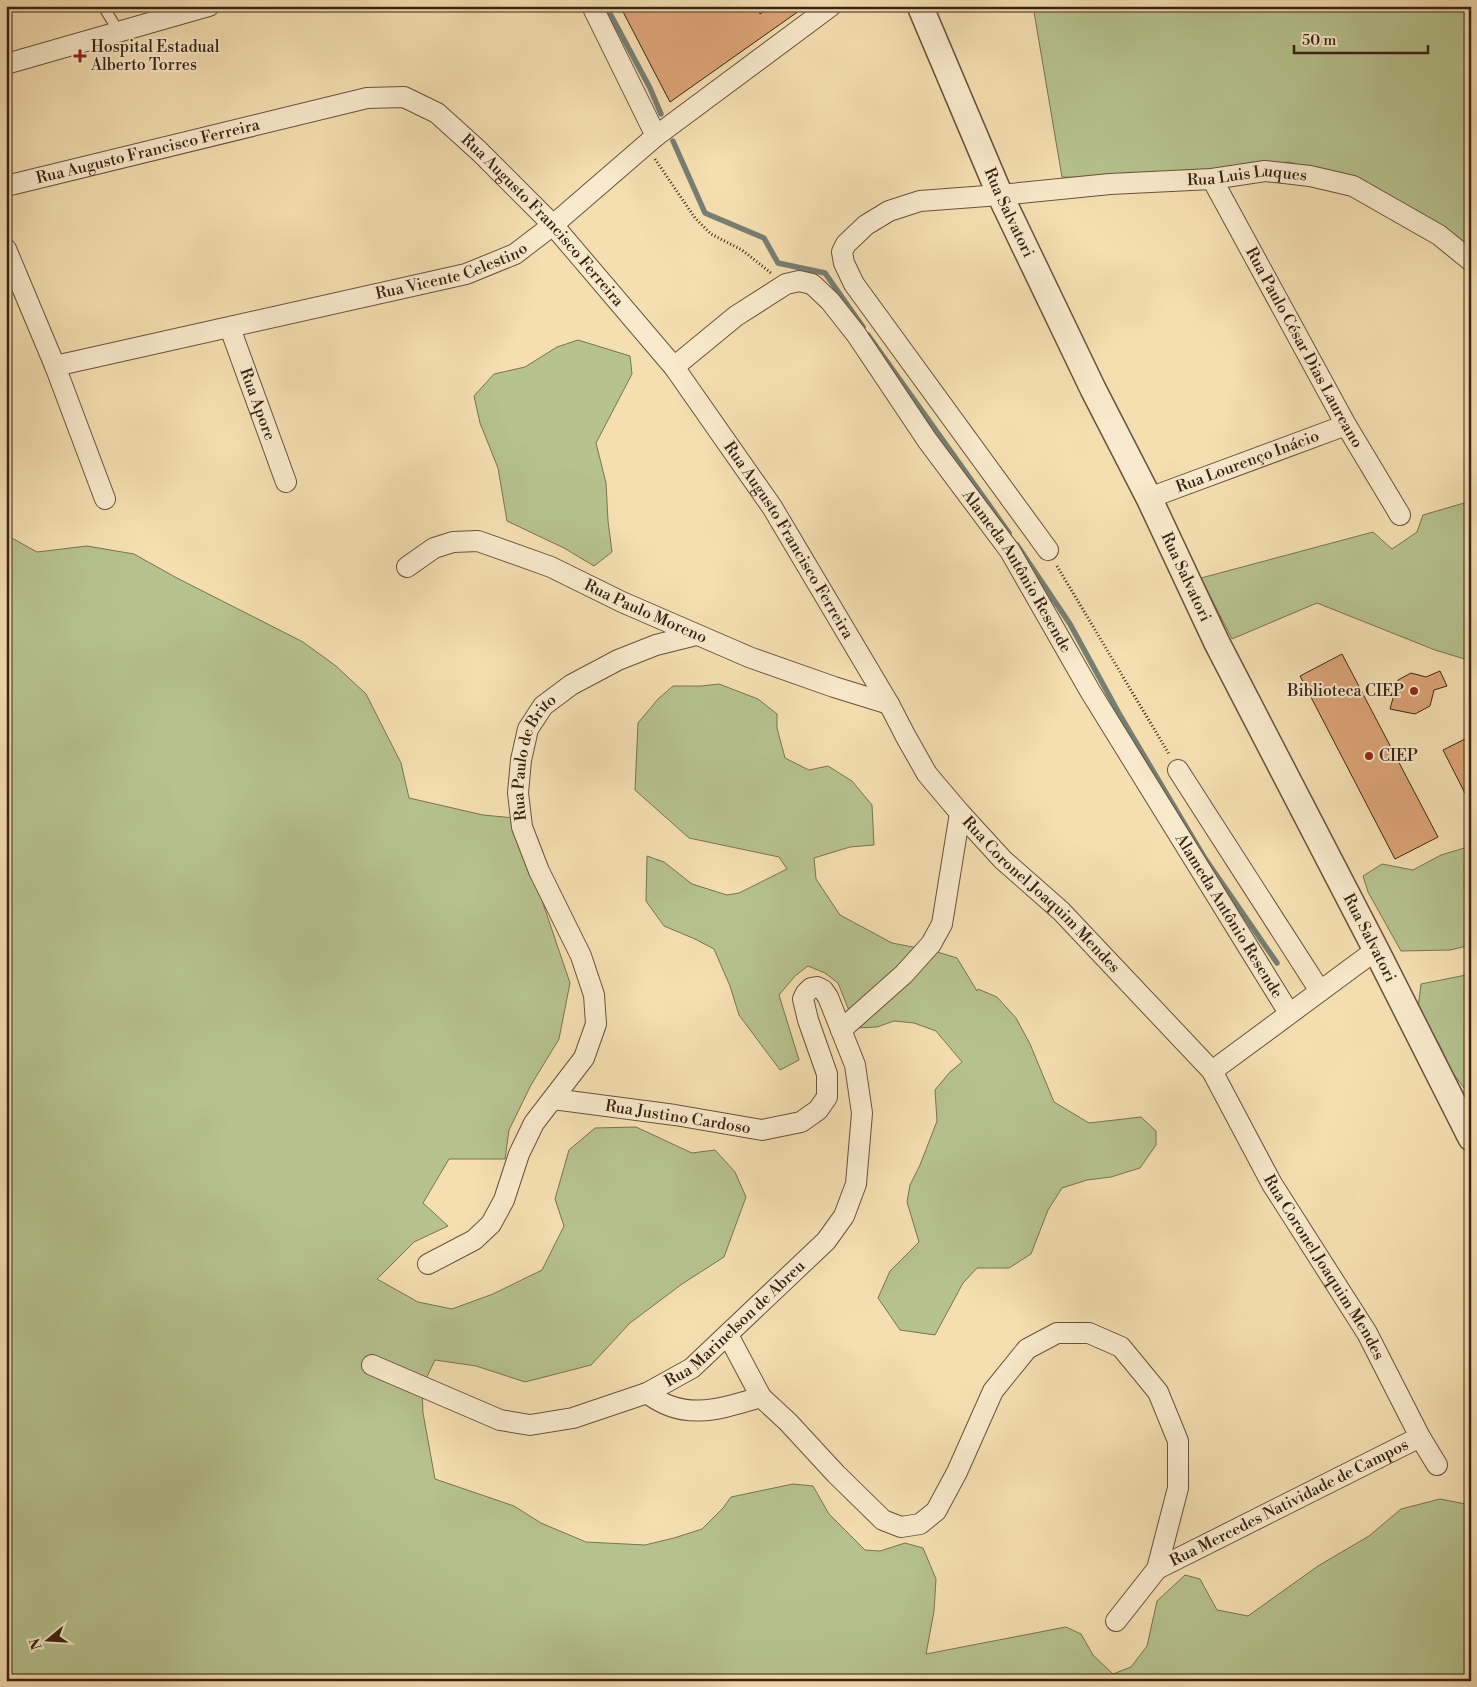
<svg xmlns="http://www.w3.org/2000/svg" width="1477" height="1687" viewBox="0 0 1477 1687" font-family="'Libre Bodoni',serif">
	<rect width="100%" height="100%" fill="#f5dfb1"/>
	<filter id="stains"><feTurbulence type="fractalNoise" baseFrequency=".004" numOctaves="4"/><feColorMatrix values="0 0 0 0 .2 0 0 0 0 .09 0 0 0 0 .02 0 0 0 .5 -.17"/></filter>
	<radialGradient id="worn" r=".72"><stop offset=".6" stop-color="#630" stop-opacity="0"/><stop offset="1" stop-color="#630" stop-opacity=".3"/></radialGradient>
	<path fill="#b6c38f" stroke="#787352" d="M1033 6H1471V248L1438 224 1371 187 1289 162 1150 179 1062 177Z
		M578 340 630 356 632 374 596 443 606 483 608 521 612 552 594 566 564 548 507 521 498 468 480 423 474 396 494 374 525 367 557 347Z
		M1471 501V661L1435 650 1317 603 1232 639 1201 578 1373 532 1392 549 1417 532 1423 515Z
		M6 532 10 537 37 552 87 546 134 554 175 577 303 642 336 666 366 694 401 763 409 798 483 815 514 818 570 983 559 1039 531 1085 509 1130 505 1159H449L423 1203 448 1226 414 1242 377 1279 418 1302 452 1309 493 1294 542 1270 564 1226 555 1199 569 1150 595 1128 636 1127 692 1153 715 1150 735 1172 746 1197 724 1257 682 1284 630 1323 591 1365 525 1382 476 1366 435 1360 422 1387 423 1413 435 1479 514 1506 541 1523 586 1542 645 1545 674 1538 702 1529 723 1508 731 1497 793 1484 813 1486 829 1514 865 1550 880 1551 905 1543 923 1548 936 1579 934 1611 926 1654 1066 1627 1081 1634 1093 1655 1113 1674 1131 1667 1147 1646 1157 1601 1185 1575 1200 1579 1217 1610 1248 1616 1318 1566 1369 1536 1401 1509 1440 1499 1471 1505V1681H6Z
		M719 684 758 699 777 714V728L785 758 809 770 828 766 852 781 872 805 874 845 850 847 814 858 816 879 840 915 892 943 934 951 957 958 977 991 978 989 997 997 1016 1018 1030 1044 1054 1102 1089 1123 1141 1117 1156 1131V1145L1140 1168 1111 1177 1087 1180 1062 1188 1048 1210 1031 1254 1009 1268H977L963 1283 935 1335 900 1330 878 1298 890 1271 919 1242 907 1202 910 1185 920 1165 937 1121 935 1090 950 1072 962 1062 936 1031 914 1023 894 1021 877 1027 856 1028 838 983 825 973 808 966 795 976 779 995 799 1060 780 1070 739 1015 730 986 714 949 695 939 664 926 646 901 647 856 664 862 692 884 727 895 739 893 787 869 779 857 689 838 635 790 638 723 658 699 673 686H701Z
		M1471 846V945L1450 950 1401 951 1368 892 1363 876 1382 864 1413 870 1441 855Z
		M1471 974V1097L1452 1072 1439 1044 1425 1024 1418 1008 1421 984Z"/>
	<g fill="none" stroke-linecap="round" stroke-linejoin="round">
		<path stroke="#757f73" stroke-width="5.5" d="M606 6 650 88 661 114
			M673 141 705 213 764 238 778 263 825 273 863 327
			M868 335 1009 533
			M1017 545 1070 624 1121 717 1204 857 1277 963"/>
	</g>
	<path fill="#dda477" stroke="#3a2314" d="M620 6H756L760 14 772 6H806L670 102Z
		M1342 654 1438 837 1395 859 1300 676Z
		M1440 671 1447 686 1434 690 1430 706 1415 714 1390 709 1398 680 1411 673 1426 677Z
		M1471 736V805L1443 750Z"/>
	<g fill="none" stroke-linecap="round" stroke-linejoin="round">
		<g stroke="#69523b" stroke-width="12">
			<path id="service" d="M103 6 119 32"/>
		</g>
		<g stroke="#69523b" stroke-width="22">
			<g id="minor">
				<path d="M592 6 656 136"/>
				<path d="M6 64 209 6"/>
				<path id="s1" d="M1212 179 1346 425 1400 515"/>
				<path id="s2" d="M6 186 367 98 404 97 437 113 479 151 553 225 674 367 772 507 889 704 905 735 927 774 960 813 1003 860 1061 911 1212 1071 1272 1184 1367 1333 1420 1437 1437 1465"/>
				<path d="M6 249 55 366 105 499"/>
				<path id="s3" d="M230 328 286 482"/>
				<path id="s4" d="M55 366 466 274 515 254 553 225 656 136 831 6"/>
				<path id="s5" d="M674 367 736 316 786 284 799 281 812 284 830 301 856 334 927 440 1010 551 1090 691 1289 1013"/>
				<path id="s6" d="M1149 498 1346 425"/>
				<path id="s7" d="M1048 550 854 284 844 263 842 252 846 244 866 225 889 211 920 201 1000 195 1110 184 1212 179 1265 171 1310 176 1353 186 1439 235 1471 261"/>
				<path id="s8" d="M407 567 434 548 453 542 478 541 551 567 622 602 749 657 834 687 889 704"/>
				<path d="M1178 770 1320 991"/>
				<path d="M841 1030 904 974 931 944 942 924 960 813"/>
				<path d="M1212 1071 1376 950"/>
				<path id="s9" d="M428 1264 474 1240 491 1224 504 1200 519 1154 534 1123 584 1058 596 1024 594 995 581 956 539 871 522 827 518 793 521 760 528 729 543 706 571 685 618 660 656 645 696 635"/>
				<path d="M728 1335 761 1397"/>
				<path id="s10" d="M372 1365 500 1420 530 1425 573 1418 647 1393 692 1368 826 1241 844 1216 856 1184 862 1113 855 1065 828 997 823 990 817 987 811 988 806 993 803 999 808 1020 827 1074V1097L818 1110 801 1122 762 1130 675 1115 553 1099"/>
				<path d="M647 1393C684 1422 720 1409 761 1397L788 1422 836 1474 883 1520 901 1527 920 1524 936 1511 957 1472 993 1391 1027 1349 1057 1333H1089L1121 1347 1158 1392 1178 1441V1488L1157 1569"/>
				<path id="s11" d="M1116 1621 1157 1569 1420 1437"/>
			</g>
		</g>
		<g stroke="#69523b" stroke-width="28">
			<g id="tertiary">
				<path id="s12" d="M920 6 1000 195 1093 389 1149 498 1217 643 1376 950 1471 1138"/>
			</g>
		</g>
		<path stroke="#3a2314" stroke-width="3" stroke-dasharray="1 2.5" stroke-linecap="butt" d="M655 159 695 218 711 234 742 250 771 273
			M1057 566 1169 754"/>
		<use href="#service" stroke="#f8eacc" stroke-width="10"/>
		<use href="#minor" stroke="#f8eacc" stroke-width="20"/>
		<use href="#tertiary" stroke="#f8eacc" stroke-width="25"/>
	</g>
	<g fill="#8f2418" stroke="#f8eacc" stroke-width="2">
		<path d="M77.5 48.5h5v5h5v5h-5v5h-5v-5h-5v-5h5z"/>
		<circle cx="1414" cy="691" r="5"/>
		<circle cx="1369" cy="756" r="5"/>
	</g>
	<g text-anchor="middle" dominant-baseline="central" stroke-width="4" stroke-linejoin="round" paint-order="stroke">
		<g font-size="16" fill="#3a2314" stroke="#f8eacc" text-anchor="start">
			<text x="91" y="47">Hospital Estadual<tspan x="91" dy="18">Alberto Torres</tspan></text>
			<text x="1404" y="691" text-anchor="end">Biblioteca CIEP</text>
			<text x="1379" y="756">CIEP</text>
		</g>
		<g font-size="16" fill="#3a2314" stroke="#f8eacc">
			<text stroke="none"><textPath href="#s2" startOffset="146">Rua Augusto Francisco Ferreira</textPath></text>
			<text stroke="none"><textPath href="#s7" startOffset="788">Rua Luis Luques</textPath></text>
			<text stroke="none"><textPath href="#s12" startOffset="225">Rua Salvatori</textPath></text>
			<text stroke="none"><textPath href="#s2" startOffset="596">Rua Augusto Francisco Ferreira</textPath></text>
			<text stroke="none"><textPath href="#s4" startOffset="408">Rua Vicente Celestino</textPath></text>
			<text stroke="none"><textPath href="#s1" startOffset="192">Rua Paulo César Dias Laureano</textPath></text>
			<text stroke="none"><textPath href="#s3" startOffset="81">Rua Apore</textPath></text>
			<text stroke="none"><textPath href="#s6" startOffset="105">Rua Lourenço Inácio</textPath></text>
			<text stroke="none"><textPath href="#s2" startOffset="1001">Rua Augusto Francisco Ferreira</textPath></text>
			<text stroke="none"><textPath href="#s5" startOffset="520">Alameda Antônio Resende</textPath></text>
			<text stroke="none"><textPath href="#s12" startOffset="630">Rua Salvatori</textPath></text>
			<text stroke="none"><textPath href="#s8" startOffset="260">Rua Paulo Moreno</textPath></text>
			<text stroke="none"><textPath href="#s9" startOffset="589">Rua Paulo de Brito</textPath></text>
			<text stroke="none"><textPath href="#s2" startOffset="1439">Rua Coronel Joaquim Mendes</textPath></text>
			<text stroke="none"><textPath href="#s5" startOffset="925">Alameda Antônio Resende</textPath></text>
			<text stroke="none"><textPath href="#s12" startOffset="1035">Rua Salvatori</textPath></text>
			<text transform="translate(678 1117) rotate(9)">Rua Justino Cardoso</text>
			<text stroke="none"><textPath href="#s2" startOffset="1911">Rua Coronel Joaquim Mendes</textPath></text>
			<text stroke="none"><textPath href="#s10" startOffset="404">Rua Marinelson de Abreu</textPath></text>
			<text stroke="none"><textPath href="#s11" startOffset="214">Rua Mercedes Natividade de Campos</textPath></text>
		</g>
	</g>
	<rect width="1477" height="1687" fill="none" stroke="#f5dfb1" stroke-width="25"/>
	<rect x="8" y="8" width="1462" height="1672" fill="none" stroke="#3a2314" stroke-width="2.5"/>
	<rect x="12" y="12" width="1452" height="1662" fill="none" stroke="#3a2314"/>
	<g transform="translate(48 1640) rotate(252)" stroke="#f8eacc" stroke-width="4" paint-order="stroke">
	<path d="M0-4L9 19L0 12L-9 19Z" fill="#3a2314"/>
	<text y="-8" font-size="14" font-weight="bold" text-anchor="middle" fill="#3a2314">N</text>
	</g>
	<path d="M1294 45v8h134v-8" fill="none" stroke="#3a2314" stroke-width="2.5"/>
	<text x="1302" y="45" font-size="15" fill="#3a2314" stroke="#f8eacc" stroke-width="4" paint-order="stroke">50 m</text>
	<rect width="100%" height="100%" filter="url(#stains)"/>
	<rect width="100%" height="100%" fill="url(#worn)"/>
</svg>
